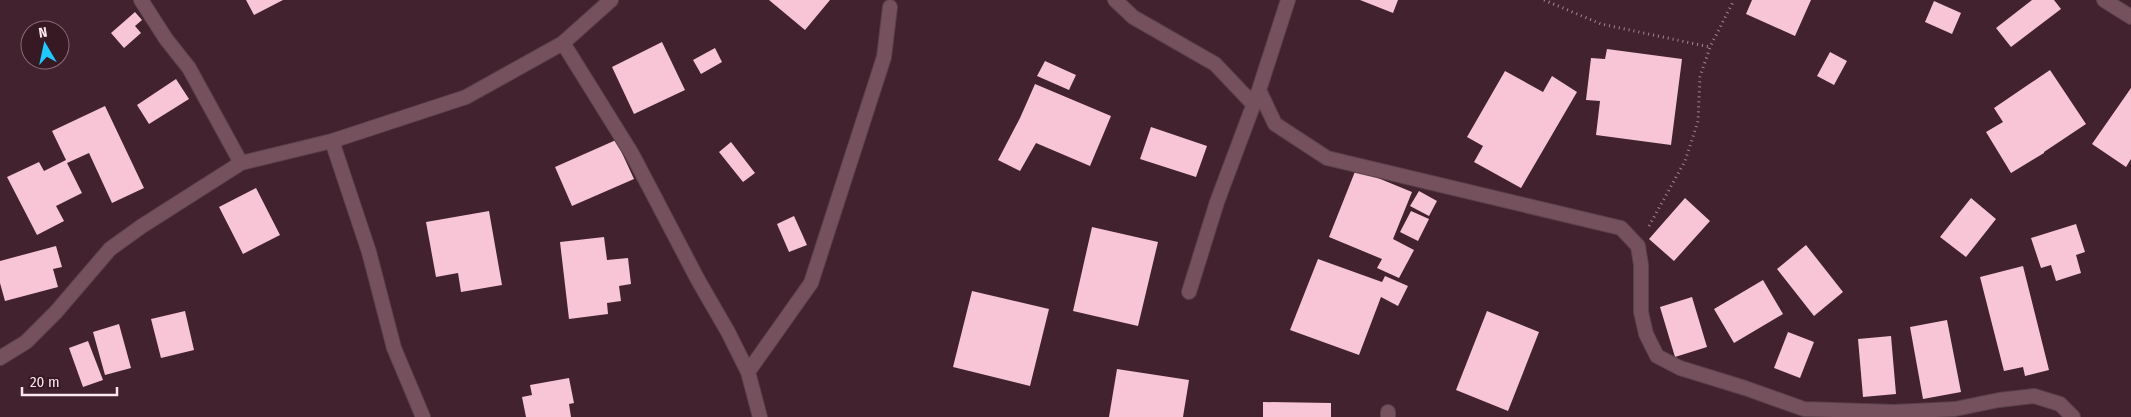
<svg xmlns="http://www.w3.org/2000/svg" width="2131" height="417" viewBox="0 0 2131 417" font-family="'Fira Sans Condensed',sans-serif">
	<rect width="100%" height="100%" fill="#41222e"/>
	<path fill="#f7c5d5" d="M246 0H283L254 15Z
		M769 0H830L805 30Z
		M1360 0H1398L1393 13Z
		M1752 0H1811L1795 36 1746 14Z
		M2032 0H2054L2061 9 2011 47 1996 28Z
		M1934 1 1961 13 1952 34 1925 22Z
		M135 12 142 20 135 26 141 33 124 48 111 33Z
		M662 42 685 90 634 114 612 67Z
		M715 48 722 62 701 74 693 60Z
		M1607 49 1682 59 1671 145 1596 135 1600 101 1586 100 1591 58 1605 59Z
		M1830 52 1847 61 1834 85 1817 76Z
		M1045 61 1076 75 1069 90 1037 76Z
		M2050 70 2086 124 2044 152V153L2011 173 1986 132 2003 122 1994 108Z
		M1505 71 1543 92 1552 76 1577 92 1521 188 1474 162 1483 146 1467 137Z
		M176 79 189 99 149 124 137 105Z
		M1035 84 1111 116 1090 166 1036 143 1020 171 998 160 1020 118Z
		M2131 88V159L2126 167 2092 144Z
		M105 106 144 188 112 203 89 153 67 163 82 193 56 206 64 221 37 235 7 177 39 162 44 171 66 160 52 131Z
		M1151 127 1207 146 1196 177 1140 159Z
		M616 140 634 179 572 206 555 167Z
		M731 142 755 173 743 182 719 152Z
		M1356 169 1412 192 1393 239 1414 250 1399 278 1377 268 1382 259 1329 237Z
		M256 188 280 235 243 254 219 207Z
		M1419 191 1437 201 1429 216 1410 206Z
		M1685 198 1710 221 1674 261 1649 239Z
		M1971 198 1996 219 1966 257 1940 237Z
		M489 211 502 285 461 292 458 273 436 277 426 222Z
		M1411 211 1429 219 1418 241 1400 232Z
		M794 216 807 245 789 252 777 224Z
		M2076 224 2085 252 2076 255 2081 273 2056 281 2051 265 2041 268 2031 238Z
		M1092 227 1158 242 1138 326 1073 311Z
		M604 237 607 260 628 258 631 284 619 286 621 301 607 303 608 314 569 319 560 242Z
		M1806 245 1843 292 1814 316 1777 269Z
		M56 246 62 267 53 269 58 287 5 301 0 283V261Z
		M1318 259 1382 282 1385 276 1408 286 1398 306 1381 297 1359 355 1290 330Z
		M2023 266 2049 370 2025 376 2023 367 2004 371 1980 277Z
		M1763 280 1783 314 1734 343 1714 309Z
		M972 291 1049 309 1030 386 953 367Z
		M1692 297 1707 347 1675 357 1660 307Z
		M185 311 194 350 161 358 151 319Z
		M1487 311 1539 332 1508 411 1456 390Z
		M1947 320 1961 392 1923 399 1910 327Z
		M119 324 131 368 105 375 93 332Z
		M1788 332 1814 342 1800 378 1774 368Z
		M1891 336 1896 394 1863 397 1858 339Z
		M88 341 103 380 83 387 69 348Z
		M1117 369 1189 380 1183 417H1109Z
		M569 378 574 403 569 404 571 417H526L522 397 532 395 530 385Z
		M1263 402 1331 403V417H1263Z"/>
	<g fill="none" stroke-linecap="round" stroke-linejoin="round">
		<g stroke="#5a404a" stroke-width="16">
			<path id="minor" d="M141 0 166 39 189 68 241 163
				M1115 0 1133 17 1215 64 1254 105
				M1288 0 1259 90 1275 124 1327 158 1621 228 1638 246 1641 265V312L1646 334 1657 356 1680 368 1745 388 1804 409 1894 412 1955 409 1999 400 2034 396 2060 404 2073 417
				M2104 0 2131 17
				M563 43 632 154 698 280 728 332 748 372 760 417
				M332 141 369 252 394 348 423 417
				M1189 292 1217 202 1259 90
				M0 358 26 342 56 312 110 249 142 226 241 163 332 141 466 97 563 43 611 0
				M748 372 811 283 884 57 890 7
				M1388 417V412"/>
		</g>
		<path stroke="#a28892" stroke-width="3" stroke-dasharray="1 4" stroke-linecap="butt" d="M1544 0 1601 24 1710 47
			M1649 226 1685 161 1698 121 1700 77 1710 47 1734 0"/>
		<use href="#minor" stroke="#75515d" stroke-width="14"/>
	</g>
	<g transform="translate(45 45) rotate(351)"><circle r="24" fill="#371924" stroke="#866b75"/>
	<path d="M0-4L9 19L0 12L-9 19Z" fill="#1fc9fd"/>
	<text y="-8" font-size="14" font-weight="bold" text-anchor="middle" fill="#fde7ee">N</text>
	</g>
	<path d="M22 387v8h95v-8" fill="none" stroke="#fde7ee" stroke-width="2.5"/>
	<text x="30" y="387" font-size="15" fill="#fde7ee" stroke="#371924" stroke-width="4" paint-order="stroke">20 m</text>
</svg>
